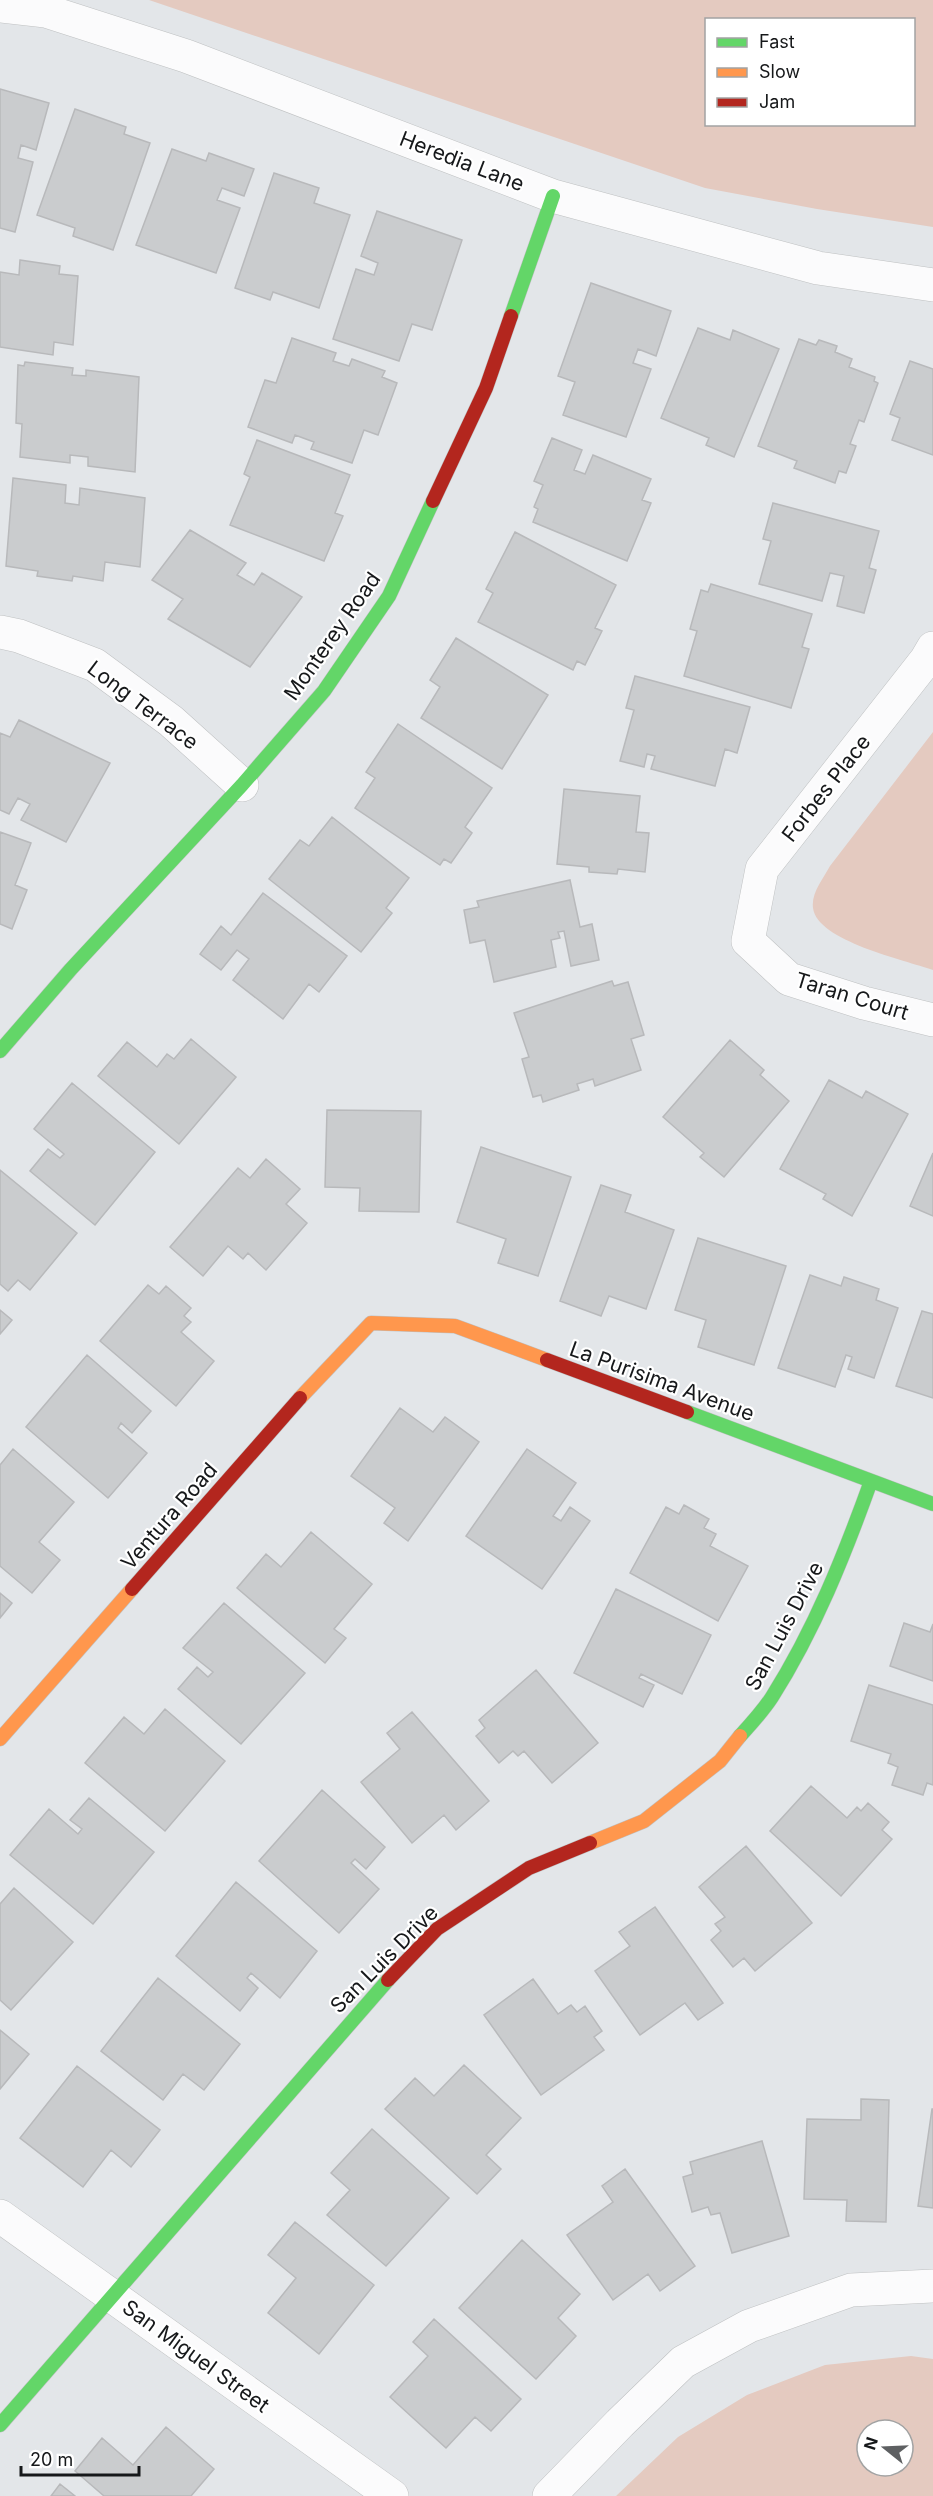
<svg xmlns="http://www.w3.org/2000/svg" width="933" height="2496" viewBox="0 0 933 2496" font-family="Inter,sans-serif">
	<rect width="100%" height="100%" fill="#e3e6e9"/>
	<path fill="#e4cac0" fill-rule="evenodd" d="M149 0H933V227L817 209 705 188ZM706 20H914V124H706Z
		M933 732V970C905 960 817 941 813 908 811 893 823 879 830 866Z
		M911 2356 933 2359V2496H616L678 2437 747 2395 825 2365ZM867 2430H903V2466H867Z"/>
	<path fill="#caccce" stroke="#b8b9bb" stroke-width="1.5" d="M0 89 49 103 36 150 21 145 18 158 33 162 15 232 0 228Z
		M75 109 126 127 124 134 150 143 113 250 73 236 75 228 37 215Z
		M172 149 206 161 209 153 254 169 244 196 222 188 217 200 240 208 216 273 136 245Z
		M274 173 319 188 314 203 350 215 319 308 273 292 270 300 235 288Z
		M377 211 462 240 432 330 412 324 399 361 333 339 356 269 374 275 378 263 361 256Z
		M20 260 60 266 59 274 78 276 73 345 54 342 53 355 0 347V272L19 275Z
		M591 283 671 311 656 356 638 349 633 363 651 369 626 437 563 415 575 382 558 376Z
		M698 328 730 340 733 330 779 349 734 457 706 445 709 438 661 418Z
		M292 338 336 353 333 361 349 366 352 359 385 371 382 377 397 383 378 435 364 430 352 463 311 449 314 442 295 435 292 443 248 427 265 380 276 383Z
		M799 339 816 345 819 340 837 346 835 352 852 359 849 367 875 377 874 381 878 383 864 422 859 420 850 444 856 446 846 473 839 471 835 483 794 468 797 461 758 446Z
		M910 361 933 369V455L892 440 900 418 890 414Z
		M25 362 73 368 72 375 86 376V370L139 377 135 472 88 466V457L70 455V463L20 457 22 424 16 423 18 365 24 366Z
		M552 438 582 450 574 470 585 474 593 455 651 479 642 500 651 503 627 561 533 522 538 509 534 507 543 485 534 481Z
		M257 440 350 475 335 513 343 516 324 561 230 525 250 477 244 474Z
		M13 478 66 485 65 503 79 505 80 488 145 498 140 567 105 562 103 581 73 576 72 581 37 576 38 571 6 566Z
		M773 503 879 531 869 568 876 570 864 613 837 606 844 576 830 573 822 601 759 584 771 541 763 539Z
		M190 530 246 563 237 575 254 585 262 573 302 597 250 667 168 619 183 599 152 580Z
		M515 532 616 585 595 628 602 631 585 665 577 661 573 670 478 622 493 593 486 589Z
		M711 584 812 614 802 647 809 649 791 708 684 676 697 631 690 629 701 590 708 592Z
		M456 638 548 695 502 769 421 718 440 687 430 680Z
		M635 676 750 707 737 753 725 749 715 786 651 769 655 756 647 754 644 767 620 761 634 710 626 708Z
		M19 720 110 763 66 842 21 820 30 804 18 798 9 814 0 810V733L10 737Z
		M398 724 492 788 465 827 472 833 451 863 444 859 440 865 355 808 375 778 366 772Z
		M564 789 640 796 636 832 649 833 645 872 618 869 617 874 589 872V867L557 864Z
		M332 817 409 878 386 908 392 913 361 952 269 879 300 840 309 846Z
		M0 832 31 843 15 885 27 890 12 929 0 924Z
		M570 880 580 927 592 924 599 960 571 966 564 931 558 932 560 938 551 940 556 967 494 982 485 940 470 943 464 910 479 907 477 901Z
		M263 893 347 956 319 992 309 984 283 1019 233 980 249 959 237 950 221 970 200 954 221 926 231 935Z
		M612 981 614 986 628 982 644 1035 631 1039 641 1070 595 1086 593 1079 577 1084 579 1090 543 1102 541 1095 533 1097 522 1059 529 1057 514 1013Z
		M191 1039 236 1077 179 1144 98 1076 127 1042 157 1067 167 1054 174 1059Z
		M730 1040 764 1070 760 1075 789 1101 724 1177 700 1157 704 1153 663 1117Z
		M829 1080 862 1098 866 1091 908 1114 852 1216 823 1199 826 1194 780 1169Z
		M72 1083 155 1152 95 1225 30 1171 48 1149 60 1158 64 1154 34 1129Z
		M327 1110 421 1111 419 1212 359 1211 360 1188 325 1187Z
		M481 1147 571 1177 538 1276 498 1263 506 1239 457 1222Z
		M933 1153V1216L910 1206Z
		M266 1159 300 1189 286 1204 307 1223 266 1270 248 1253 243 1259 228 1246 203 1276 170 1247 238 1168 250 1178Z
		M0 1170 77 1233 30 1290 18 1280 8 1291 0 1284Z
		M601 1185 631 1195 625 1212 674 1230 646 1309 609 1296 601 1316 560 1301Z
		M698 1238 786 1266 754 1365 698 1347 706 1320 675 1310Z
		M810 1275 841 1286 844 1277 876 1288 879 1289 876 1300 898 1308 874 1378 848 1369 852 1357 846 1355 835 1387 778 1368Z
		M148 1285 159 1294 166 1286 191 1308 184 1316 191 1322 181 1332 214 1361 176 1406 100 1341Z
		M0 1310 12 1320 0 1334Z
		M922 1311 933 1314V1398L896 1386Z
		M87 1355 151 1411 132 1433 121 1423 118 1428 147 1453 108 1498 26 1427Z
		M400 1408 433 1432 445 1417 479 1442 408 1541 384 1523 395 1508 351 1476Z
		M13 1449 74 1502 39 1542 60 1560 32 1593 0 1566V1465Z
		M527 1449 576 1483 553 1516 561 1521 570 1507 590 1521 542 1589 466 1536Z
		M684 1505 709 1519 704 1528 716 1534 710 1546 748 1566 718 1621 630 1573 666 1507 679 1514Z
		M311 1532 372 1584 334 1629 346 1638 325 1663 237 1588 266 1554 281 1567Z
		M616 1589 711 1635 682 1694 641 1674 639 1678 654 1685 643 1707 574 1673Z
		M0 1593 12 1603 0 1618Z
		M224 1603 305 1673 241 1744 178 1689 197 1667 208 1677 213 1672 183 1648Z
		M904 1623 930 1632 933 1624V1681L890 1666Z
		M536 1670 598 1743 552 1783 524 1751 518 1756 513 1751 499 1763 476 1736 485 1728 479 1720Z
		M869 1685 933 1705V1785L927 1783 923 1795 892 1785 898 1767 888 1763 891 1754 851 1741Z
		M165 1709 225 1761 165 1831 85 1763 124 1717 144 1734Z
		M412 1712 489 1801 456 1830 444 1815 412 1843 361 1782 400 1749 387 1733Z
		M811 1786 847 1818 857 1807 861 1811 868 1803 889 1822 882 1830 892 1839 841 1896 770 1831Z
		M322 1790 385 1847 366 1869 355 1859 351 1863 379 1889 339 1933 259 1861Z
		M89 1798 154 1852 93 1924 10 1855 49 1809 78 1834 82 1829 70 1820Z
		M746 1846 812 1923 755 1971 744 1958 733 1967 711 1940 721 1931 715 1924 725 1917 699 1887Z
		M236 1882 317 1951 280 1998 251 1973 247 1978 258 1988 240 2011 176 1956Z
		M14 1888 73 1942 11 2010 0 2000V1904Z
		M655 1907 723 2003 698 2020 685 2003 640 2035 595 1971 630 1946 619 1932Z
		M158 1978 240 2044 204 2090 183 2074 163 2100 101 2051Z
		M533 1979 558 2014 571 2005 577 2012 585 2006 602 2031 594 2037 604 2050 541 2095 484 2015Z
		M0 2030 29 2054 0 2089Z
		M464 2065 521 2118 486 2155 501 2169 477 2194 385 2109 415 2078 434 2096Z
		M77 2066 160 2130 131 2167 111 2150 83 2187 20 2138Z
		M861 2099 889 2100 886 2222 846 2221 847 2200 804 2199 807 2119 861 2120Z
		M932 2109H933V2208L918 2206Z
		M372 2129 449 2198 386 2266 327 2215 350 2190 331 2173Z
		M762 2141 789 2236 732 2253 720 2213 711 2215 708 2207 692 2212 683 2177 693 2174 690 2162Z
		M625 2169 695 2266 660 2291 648 2274 613 2300 567 2235 613 2202 602 2186Z
		M295 2222 374 2285 319 2354 268 2313 296 2278 268 2255Z
		M522 2240 580 2294 558 2318 576 2336 536 2379 459 2308Z
		M434 2319 521 2399 491 2431 475 2417 446 2448 390 2397 428 2356 413 2342Z
		M166 2427 214 2469 191 2496H104L75 2471 102 2438 133 2465Z
		M60 2484 75 2496H51Z"/>
	<g fill="none" stroke-linecap="round" stroke-linejoin="round">
		<g stroke="#bfc1c2" stroke-width="34">
			<path id="street" d="M0 6 46 11 186 56 553 196 818 268 933 285
				M0 632 19 636 95 665 171 721 242 785
				M933 648 926 660 762 869 748 941 789 979 864 1003 933 1020
				M0 2216 392 2496
				M549 2496 620 2423 683 2362 749 2326 851 2290 933 2286"/>
		</g>
		<g stroke="#bfc1c2" stroke-width="15">
			<path id="fast" d="M511 316 553 196
				M0 1051 71 969 242 785 324 691 389 596 433 501
				M687 1412 933 1504
				M740 1736C751 1724 763 1711 772 1697 815 1629 844 1556 871 1481
				M0 2425 388 1980"/>
		</g>
		<g stroke="#bfc1c2" stroke-width="15">
			<path id="slow" d="M300 1398 371 1323 455 1326 547 1360
				M0 1739 132 1589
				M590 1843 644 1821 720 1761 740 1736"/>
		</g>
		<g stroke="#bfc1c2" stroke-width="15">
			<path id="jam" d="M433 501 486 388 511 316
				M547 1360 687 1412
				M132 1589 300 1398
				M388 1980 437 1929 529 1868 590 1843"/>
		</g>
		<use href="#street" stroke="#fbfbfc" stroke-width="33"/>
		<use href="#fast" stroke="#63d668" stroke-width="14"/>
		<use href="#slow" stroke="#ff974d" stroke-width="14"/>
		<use href="#jam" stroke="#b3261e" stroke-width="14"/>
	</g>
	<g text-anchor="middle" dominant-baseline="central" stroke-width="4.5" stroke-linejoin="round" paint-order="stroke">
		<g font-size="21" fill="#16181a" stroke="#fff">
			<text transform="translate(462 161) rotate(21)">Heredia Lane</text>
			<text transform="translate(332 636) rotate(-55)">Monterey Road</text>
			<text transform="translate(143 705) rotate(37)">Long Terrace</text>
			<text transform="translate(826 788) rotate(-52)">Forbes Place</text>
			<text transform="translate(852 996) rotate(17)">Taran Court</text>
			<text transform="translate(662 1381) rotate(20)">La Purisima Avenue</text>
			<text transform="translate(169 1516) rotate(-49)">Ventura Road</text>
			<text transform="translate(784 1626) rotate(-62)">San Luis Drive</text>
			<text transform="translate(384 1959) rotate(-45)">San Luis Drive</text>
			<text transform="translate(196 2356) rotate(36)">San Miguel Street</text>
		</g>
	</g>
	<rect x="705" y="18" width="210" height="108" fill="#ffffff" stroke="#a2a3a3" stroke-width="1.5"/>
	<rect x="717" y="38" width="30" height="9" fill="#63d668" stroke="#a2a3a3" stroke-width="1.5"/>
	<text x="759" y="48" font-size="18" fill="#16181a">Fast</text>
	<rect x="717" y="68" width="30" height="9" fill="#ff974d" stroke="#a2a3a3" stroke-width="1.5"/>
	<text x="759" y="78" font-size="18" fill="#16181a">Slow</text>
	<rect x="717" y="98" width="30" height="9" fill="#b3261e" stroke="#a2a3a3" stroke-width="1.5"/>
	<text x="759" y="108" font-size="18" fill="#16181a">Jam</text>
	<g transform="translate(885 2448) rotate(288)"><circle r="28" fill="#ffffff" stroke="#a2a3a3" stroke-width="1.5"/>
	<path d="M0-4.5L10 22L0 15L-10 22Z" fill="#5e6062"/>
	<text y="-9" font-size="16" font-weight="bold" text-anchor="middle" fill="#16181a">N</text>
	</g>
	<path d="M21 2466v9h118v-9" fill="none" stroke="#16181a" stroke-width="3"/>
	<text x="30" y="2466" font-size="18" fill="#16181a" stroke="#ffffff" stroke-width="4.5" paint-order="stroke">20 m</text>
</svg>
